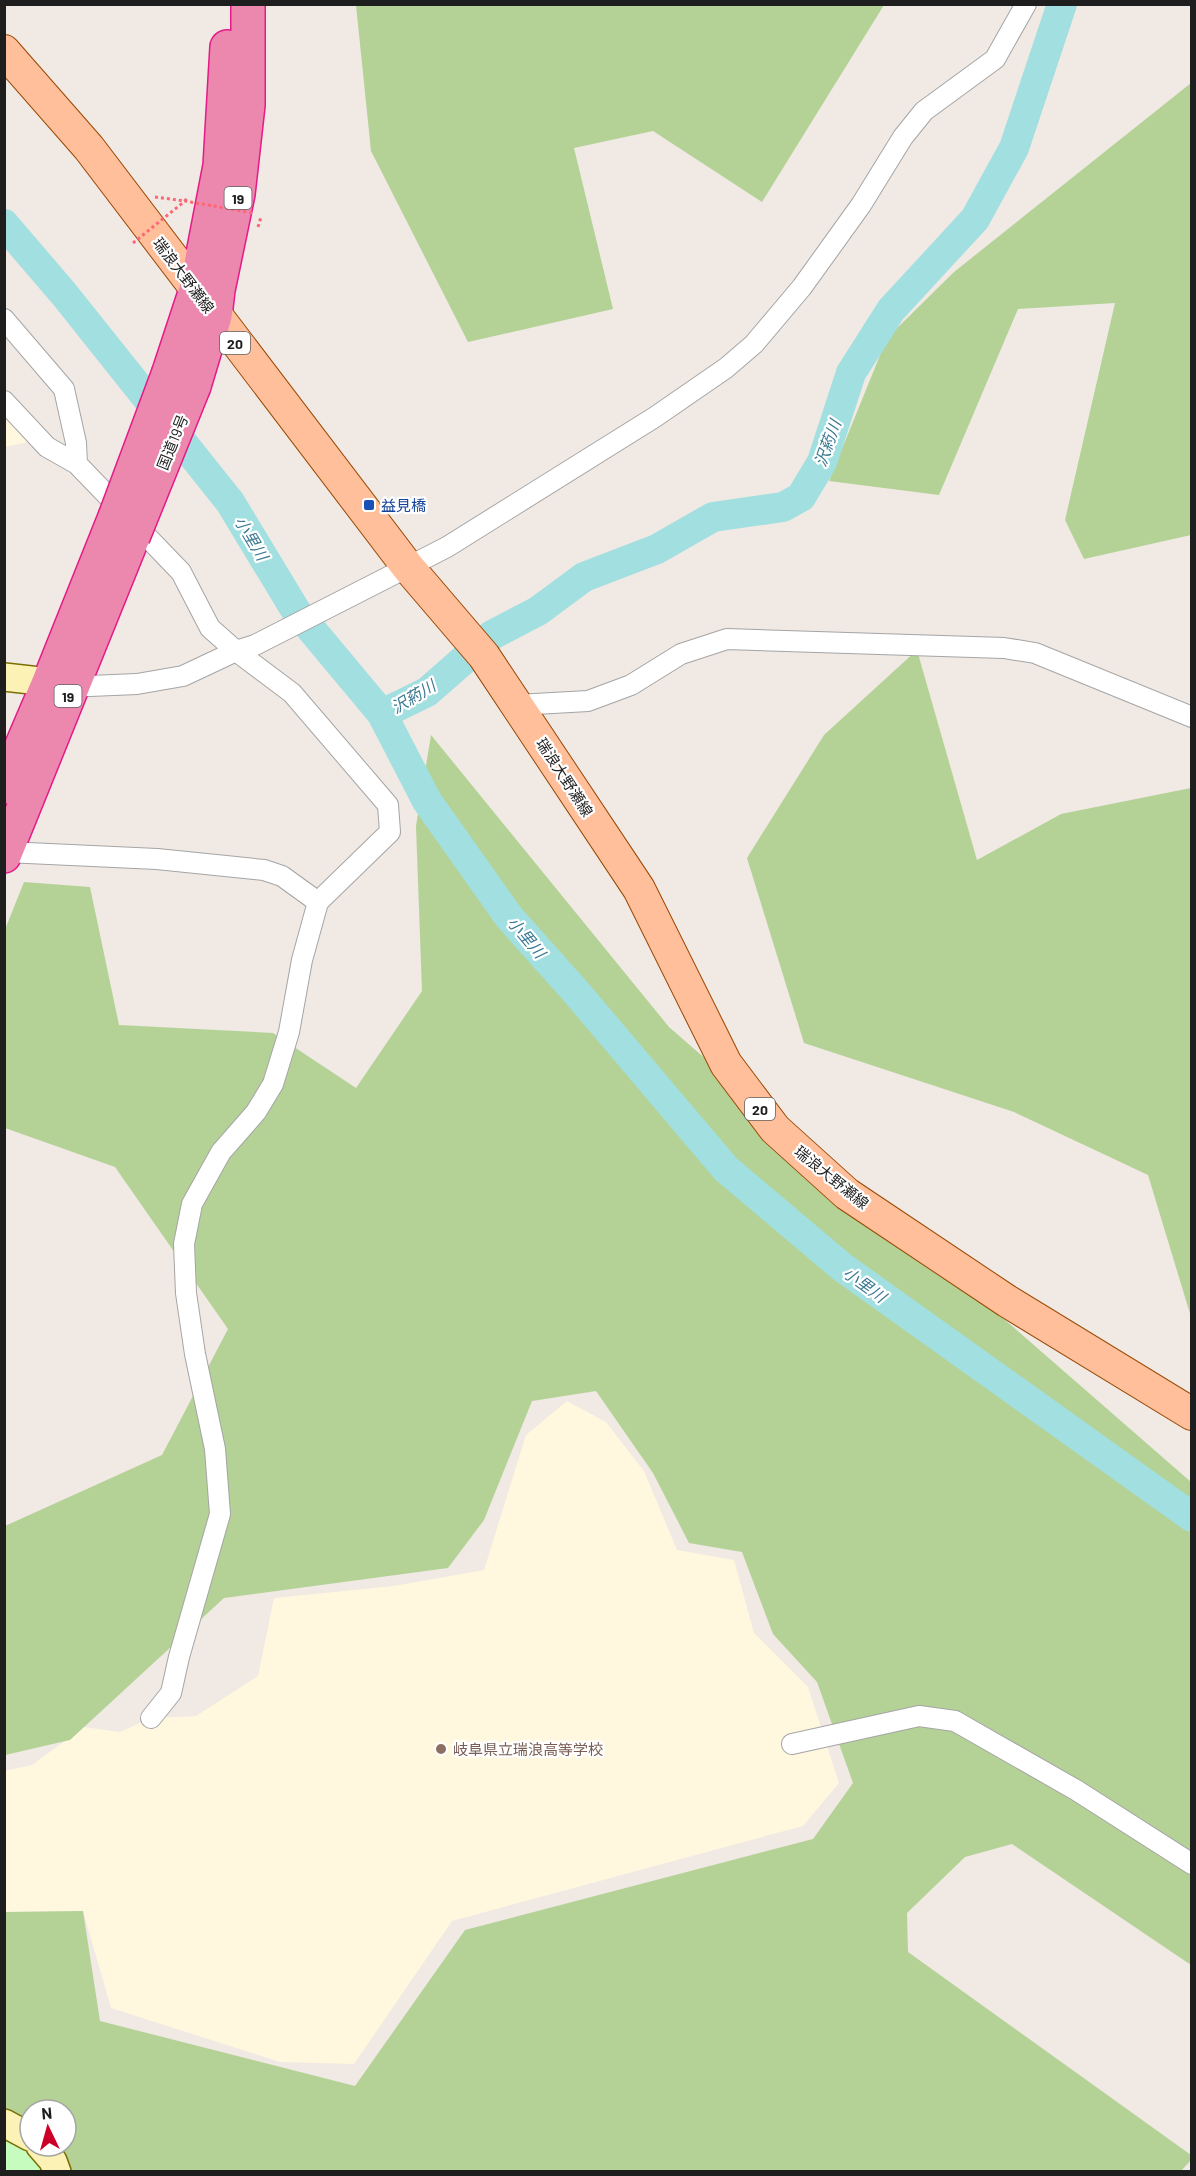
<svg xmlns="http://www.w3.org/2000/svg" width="1196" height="2176" viewBox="0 0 1196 2176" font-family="Barlow,'Noto Sans JP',sans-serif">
	<rect width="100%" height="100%" fill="#f0e9e4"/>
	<path fill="#fff8de" d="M5 411 33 441 5 447Z
		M567 1401 606 1422 644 1471 677 1550 734 1560 754 1633 808 1687 839 1783 803 1826 452 1921 354 2064 280 2062 111 2008 83 1911 5 1912 4 1771 32 1765 84 1727 120 1732 151 1718 196 1716 258 1676 274 1598 394 1586 484 1570 526 1435Z"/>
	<path fill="#b4d296" d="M356 5V4L884 5 762 202 653 131 574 148 613 309 468 342 371 151Z
		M1191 83V535L1084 559 1065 520 1115 303 1018 309 939 495 829 481 887 338 954 272Z
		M917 650 977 860 1061 814 1191 788V1317L1148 1175 1014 1112 804 1043 747 858 824 735Z
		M431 735 669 1027 1191 1482V1965L1012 1844 965 1857 907 1913 908 1952 1191 2155V2160L1180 2172 66 2171 52 2146H66V2110H30V2124L5 2107V1912L83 1911 100 2021 355 2086 465 1930 813 1839 853 1783 817 1682 773 1634 742 1552 689 1543 653 1473 596 1391 532 1401 484 1520 448 1568 224 1598 70 1740 5 1755V1526L162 1455 228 1329 115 1167 5 1128 4 932 24 882 90 887 119 1025 273 1033 356 1088 422 991 416 826Z"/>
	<path fill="#c6fdbe" d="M4 2136 29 2150 45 2171H5Z"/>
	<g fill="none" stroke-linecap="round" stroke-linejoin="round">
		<path stroke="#a1dfe0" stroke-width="30" d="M4 224 64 294 230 502 296 611 382 714 427 801 509 917 576 992 726 1169 842 1267 1192 1517
			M382 714 427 692 492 635 538 611 584 577 657 549 713 517 783 507 801 497 822 462 851 373 891 310 975 219 1014 148 1062 4"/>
		<g stroke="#a5a5a5" stroke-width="22">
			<path id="street" d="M4 319 64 389 76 443 77 464
				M4 401 47 447 77 464 181 572 210 628 236 651 292 693 388 805 390 832 318 902 302 960 289 1032 273 1084 256 1112 221 1152 192 1204 184 1244 186 1293 195 1354 215 1449 220 1514 179 1657 171 1693 151 1718
				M66 687 137 684 183 676 236 651 255 645 447 547 655 417 726 368 754 344 802 287 861 205 903 137 924 111 995 59 1026 4
				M517 705 588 701 631 685 681 654 727 639 1004 648 1035 653 1192 717
				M6 852 157 859 264 870 282 876 318 902
				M792 1744 919 1716 955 1721 1076 1790 1192 1864"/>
		</g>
		<g stroke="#7b6f00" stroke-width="30">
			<path id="secondary" d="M4 677 49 682
				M4 2123 30 2137
				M40 2146 53 2161 57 2172"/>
		</g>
		<g stroke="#994700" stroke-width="34">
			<path id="primary" d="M4 51 89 148 407 566 484 656 639 889 726 1064 775 1129 847 1194 1007 1301 1192 1414"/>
		</g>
		<g stroke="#e51a88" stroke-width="36">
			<path id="highway" d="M169 372 196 290 220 166 227 47
				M194 386 215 316 218 290 238 194 248 105V4
				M4 787 49 682 115 517
				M4 856 133 537"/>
		</g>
		<path stroke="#ff6675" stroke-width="3" stroke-dasharray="3 3" stroke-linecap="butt" d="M155 197 185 201 188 196
			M258 227 261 217"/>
		<use href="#street" stroke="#fff" stroke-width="20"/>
		<use href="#secondary" stroke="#fdf2b5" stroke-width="27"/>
		<use href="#primary" stroke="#ffbf9a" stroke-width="32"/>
		<use href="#highway" stroke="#ec87ae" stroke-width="33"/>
		<g stroke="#e51a88" stroke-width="36" stroke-linecap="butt">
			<path id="highway-bridge" d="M115 517 169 372
				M133 537 194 386"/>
		</g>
		<path stroke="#ff6675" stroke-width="3" stroke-dasharray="3 3" stroke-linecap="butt" d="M133 243 185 201 253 213"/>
		<use href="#highway-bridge" stroke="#ec87ae" stroke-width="33"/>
	</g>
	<rect fill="#1a4fb4" stroke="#fff" stroke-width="2" x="363" y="499" width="12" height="12" rx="3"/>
	<circle fill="#8d6e63" stroke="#fff" stroke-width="2" cx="441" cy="1749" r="6"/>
	<g text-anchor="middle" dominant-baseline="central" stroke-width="4.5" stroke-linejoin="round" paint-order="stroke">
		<g fill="#fff" stroke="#626262" stroke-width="1.5">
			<rect x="224.5" y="187" width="27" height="22" rx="4.5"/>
			<rect x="220" y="332" width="30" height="22" rx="4.5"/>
			<rect x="54.5" y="685" width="27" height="22" rx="4.5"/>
			<rect x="745" y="1098" width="30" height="22" rx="4.5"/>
		</g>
		<g font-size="14" font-weight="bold" fill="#1e1e1e">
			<text x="238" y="198">19</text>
			<text x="235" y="343">20</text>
			<text x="68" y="696">19</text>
			<text x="760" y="1109">20</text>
		</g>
		<g font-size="15" fill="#1e1e1e" stroke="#fff">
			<text transform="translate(184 275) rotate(53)">瑞浪大野瀬線</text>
			<text transform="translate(172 442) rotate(-68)">国道19号</text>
			<text transform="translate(565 777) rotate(57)">瑞浪大野瀬線</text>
			<text transform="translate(832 1177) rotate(39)">瑞浪大野瀬線</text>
		</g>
		<g font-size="15" fill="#164399" stroke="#fff" text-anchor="start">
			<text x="381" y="505">益見橋</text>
		</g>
		<g font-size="15" fill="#785e54" stroke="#fff" text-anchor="start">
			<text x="453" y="1749">岐阜県立瑞浪高等学校</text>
		</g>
		<g font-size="16" font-style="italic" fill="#3b7993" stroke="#fff">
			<text transform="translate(827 443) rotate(-70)">沢葯川</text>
			<text transform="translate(252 538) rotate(59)">小里川</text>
			<text transform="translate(413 696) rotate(-31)">沢葯川</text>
			<text transform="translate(527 937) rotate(50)">小里川</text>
			<text transform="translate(865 1284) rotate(36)">小里川</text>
		</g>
	</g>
	<rect width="1196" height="2176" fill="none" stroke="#1e1e1e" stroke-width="12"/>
	<g transform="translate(48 2128) rotate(355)"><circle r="28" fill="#ffffff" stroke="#a5a5a5" stroke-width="1.5"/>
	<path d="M0-4.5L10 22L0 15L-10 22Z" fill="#cd0029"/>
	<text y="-9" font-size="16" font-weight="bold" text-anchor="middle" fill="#1e1e1e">N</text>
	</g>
</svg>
